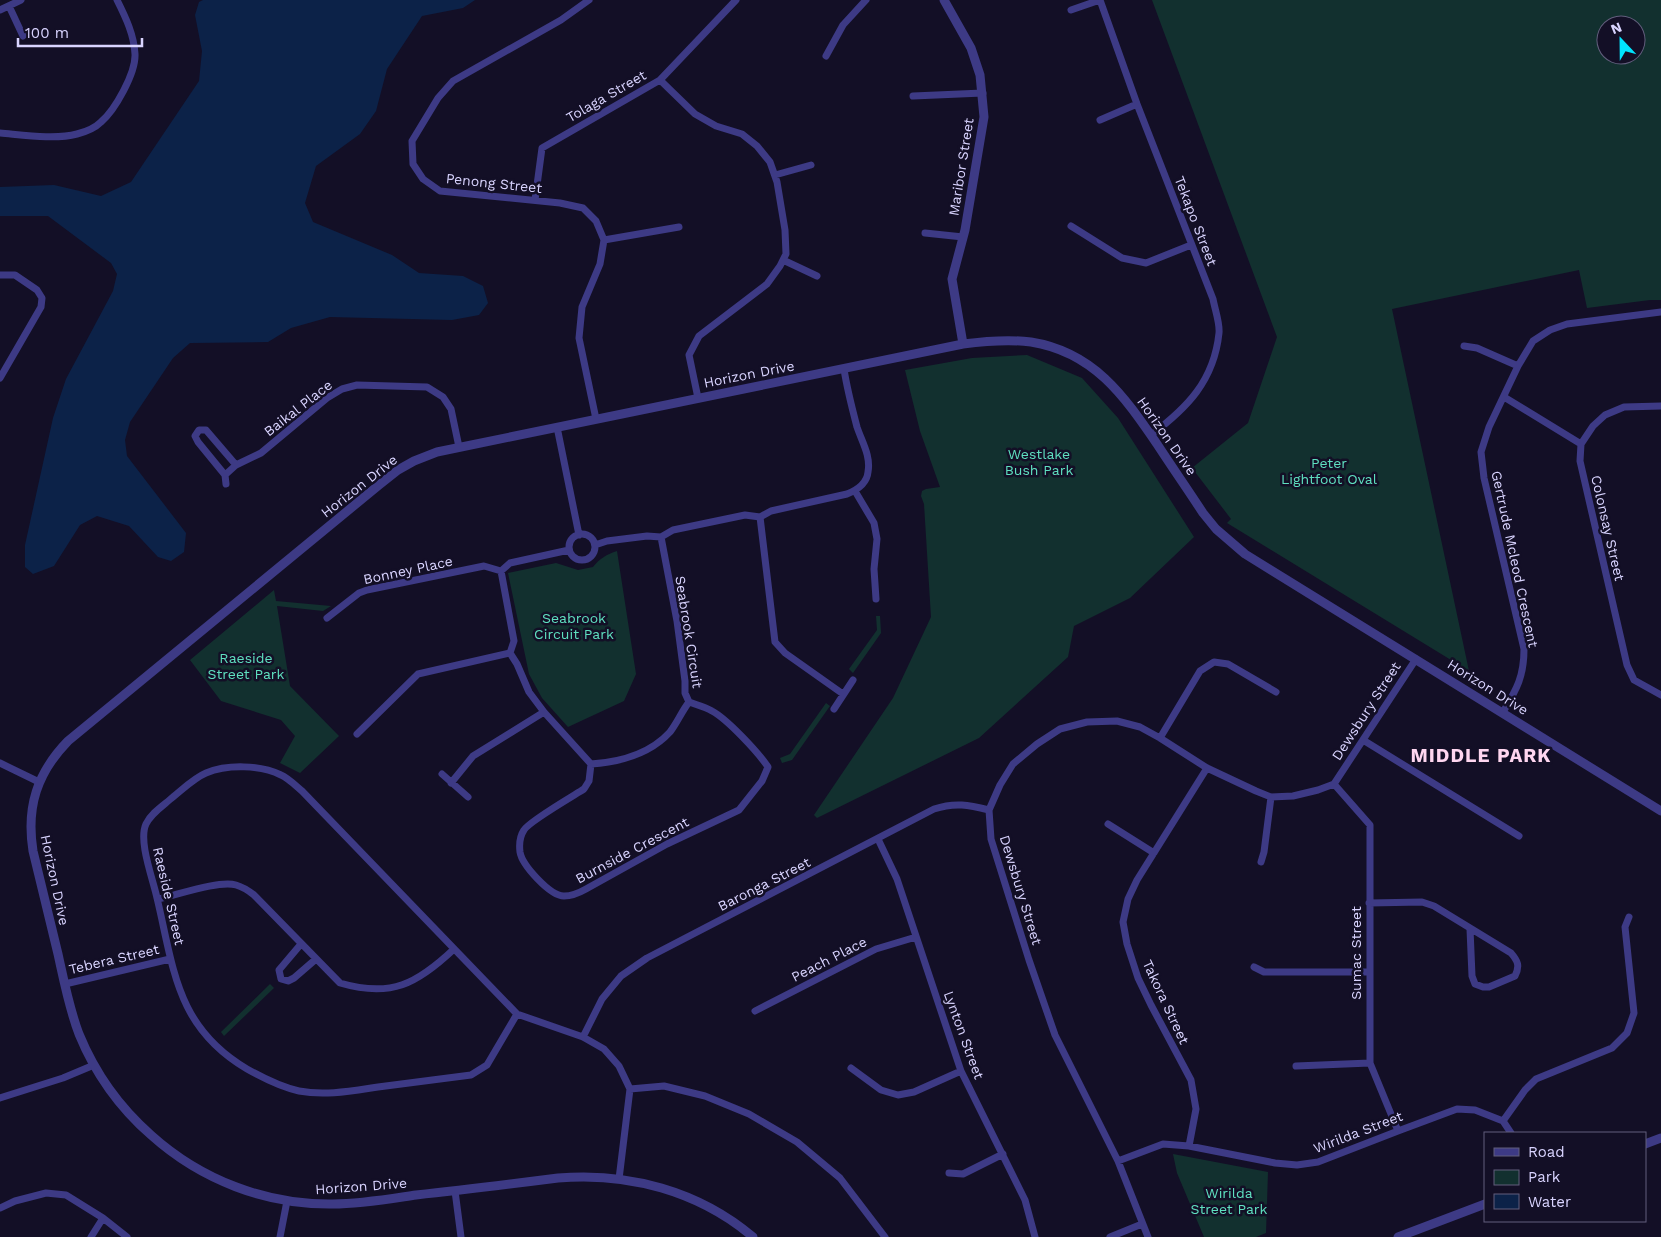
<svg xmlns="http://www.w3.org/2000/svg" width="1661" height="1237" viewBox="0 0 1661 1237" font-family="'Work Sans',sans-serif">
	<rect width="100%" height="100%" fill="#130f26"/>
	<path fill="#12302f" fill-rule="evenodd" d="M1152 0H1661V300H1650L1587 308 1579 270 1392 309 1469 671 1227 523 1231 519 1192 468 1248 423 1277 337ZM1606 25H1636V55H1606Z
		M1027 355 1082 378 1118 418 1194 537 1130 598 1074 626 1068 657 979 738 817 818 814 815 893 698 931 617 924 504 921 496 922 491 926 489 940 487 920 431 905 370 972 358Z
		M617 551 636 674 624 701 568 727 542 698 529 674 508 573 556 563 578 570 593 567C599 559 607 554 617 551Z
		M274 590 276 601 331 606 323 611 277 606 290 686 339 736 300 773 280 763 295 736 281 720 221 701 190 660Z
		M876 616H880L881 633 853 673 849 669 877 630Z
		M826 703 830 706 792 760 782 763 780 758 790 754Z
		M270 984 274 988 224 1036 221 1032Z
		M1173 1154 1268 1172 1266 1233 1256 1237H1204L1177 1173Z"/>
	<path fill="#0c2248" d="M203 0H475L463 8 422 16 387 69 376 111 360 134 316 166 305 203 313 222 392 255 419 273 463 276 483 286 488 303 479 315 452 320 330 317 291 328 268 342 190 343 173 358 130 422 125 440 127 456 186 533 184 552 171 561 158 557 129 526 97 516 80 525 54 566 33 574 25 567V545L53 418 66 379 113 291 117 274 111 263 48 216H0V187L54 185 101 196 131 182 199 81 202 51 195 15 199 2Z"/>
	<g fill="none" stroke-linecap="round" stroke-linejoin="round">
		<path stroke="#3d3a85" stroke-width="7" d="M589 0 561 20 453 81 438 98 412 141 413 164 423 179 440 191 560 203 583 208 596 221 604 240 600 264 582 307 579 338 596 419
			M1100 0 1137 104 1213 299C1215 310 1220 323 1219 333 1214 381 1187 408 1151 435
			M9 6 23 36
			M0 10 21 0
			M1071 10 1100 0
			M826 56 843 25 866 0
			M660 80 695 114 716 126 742 134 757 146 770 162 777 182 785 230 786 254 780 266 767 284 699 336 689 355 698 398
			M913 96 983 93
			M1100 120 1137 104
			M0 133C23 135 55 140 77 134 85 132 95 128 101 122 115 110 136 73 135 54 134 35 126 18 117 0
			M775 175 811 165
			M535 200 542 148 660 80 736 0
			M1071 226 1122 258 1146 263 1191 245
			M925 233 963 237
			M604 240 679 227
			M783 260 817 276
			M0 275H15L37 290 42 298 41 307 0 378
			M1464 346 1477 348 1518 366
			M1504 397 1581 444
			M1661 406 1624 407 1605 415 1593 426 1581 444 1580 461 1627 665 1634 680 1661 695
			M557 427 579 535
			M225 475 198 442 195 436 199 430H206L236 465
			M226 484 225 475 236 465 261 453 327 398 342 389 357 385 427 387 443 397 451 409 459 447
			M855 491 874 523 877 539 874 569 876 599
			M760 517 775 642 785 653 843 694
			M569 547a13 13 0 1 1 26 0a13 13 0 1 1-26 0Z
			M595 545 607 541 647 536 661 537 673 530 745 515 760 517 771 511 847 494C857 490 867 483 868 472 871 456 862 442 857 427 852 408 847 389 844 369
			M569 550 510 563 501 571 514 641 510 653 517 664 529 692 544 712 591 764C620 762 650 754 670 732 677 723 682 711 689 702L685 693V681L677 621 661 537
			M327 618 359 593 367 590 484 566 501 571
			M834 709 853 680
			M1503 712C1517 689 1524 676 1524 649L1484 478 1481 452 1489 427 1518 366 1533 341 1550 330 1567 324 1661 312
			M357 734 418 674 510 653
			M1160 738 1200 671 1214 662 1228 664 1276 692
			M1363 740 1519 836
			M0 763 39 782
			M591 764 589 781 584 789C573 796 528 822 524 830 520 836 519 844 520 852 522 865 550 896 564 896 572 896 579 893 586 889L667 844 739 810 762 781 768 767C758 752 727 719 712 711 705 707 697 705 689 702
			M442 774 468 797
			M451 783 473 756 544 712
			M1334 784 1370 825V1063L1398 1131
			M1108 824 1154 853
			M878 839 897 879 961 1071 1025 1200 1035 1237
			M1261 862 1264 852 1271 797
			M158 899C177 895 219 880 236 885 243 887 249 891 254 895L340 983C391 998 417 984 454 949
			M1369 903 1422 902 1434 906 1511 953C1518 961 1520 966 1515 976L1489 987H1483L1475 984 1472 976 1470 929
			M301 944 279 970 281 979 288 981 294 978 316 959
			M1254 967 1264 972H1369
			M65 984 170 959
			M755 1011 876 949 916 937
			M517 1014 487 1065 471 1075C440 1079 409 1083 378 1087 351 1091 325 1096 299 1091 280 1087 263 1078 247 1069 176 1027 174 969 157 898 153 879 138 841 146 824 151 813 164 805 173 797 183 789 194 778 206 773 228 764 260 765 281 775 288 778 295 785 302 791L517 1014 583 1037 604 1049 619 1066 630 1089 619 1179
			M583 1037 602 999 621 976 647 958 934 809C955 802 969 805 989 810
			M1296 1066 1370 1063
			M851 1068 881 1090 898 1095 914 1092 961 1071
			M630 1089 664 1086 705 1096 749 1114 797 1142 840 1178 885 1237
			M0 1098 63 1078 94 1065
			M1503 1121 1525 1090 1536 1079 1612 1048 1627 1033 1634 1013 1625 927 1629 917
			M1189 1146 1196 1109 1191 1080 1151 1005 1138 978 1127 944 1123 922 1128 899 1137 880 1207 768
			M1118 1161 1163 1144 1189 1146 1275 1163 1297 1165 1318 1162 1398 1131 1457 1109 1475 1110 1503 1121 1511 1133
			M949 1173 963 1174 1003 1154
			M455 1191 461 1237
			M0 1208 15 1201 46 1193 66 1195 103 1218 127 1237
			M91 1237 103 1218
			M280 1237 287 1201
			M1110 1237 1142 1224
			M1148 1237 1118 1161 1055 1035 1029 960 991 839 989 810 1000 785 1013 764 1037 744 1060 729 1087 722 1117 721 1140 727 1160 738 1207 768 1256 791 1271 797 1293 796 1318 790 1334 784 1416 659"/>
		<path stroke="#3d3a85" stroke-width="9" d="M944 0 971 48 980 75 984 117 965 230 952 279 963 344
			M1645 1144 1661 1138
			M753 1237C699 1191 628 1172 558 1178 511 1184 463 1190 416 1195 389 1199 361 1204 333 1204 266 1205 201 1180 151 1135 119 1107 95 1073 79 1034 69 1008 64 981 58 954 50 920 41 885 33 851 26 807 37 773 68 741L379 485 398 470 414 461 437 452 963 344C986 341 1008 339 1031 342 1094 352 1124 396 1157 444 1172 467 1188 490 1203 513L1216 529 1245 554 1661 811
			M1398 1237 1485 1204"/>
	</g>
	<g text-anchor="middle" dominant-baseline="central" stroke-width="5" stroke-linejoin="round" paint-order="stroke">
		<g font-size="14" fill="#d9d4ff" stroke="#130f26">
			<text transform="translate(606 96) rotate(-30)">Tolaga Street</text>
			<text transform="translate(961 167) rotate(-81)">Maribor Street</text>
			<text transform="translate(494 183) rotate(6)">Penong Street</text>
			<text transform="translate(1196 221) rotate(69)">Tekapo Street</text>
			<text transform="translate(749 374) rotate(-11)">Horizon Drive</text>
			<text transform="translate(298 408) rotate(-38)">Baikal Place</text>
			<text transform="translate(1167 436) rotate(55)">Horizon Drive</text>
			<text transform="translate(359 486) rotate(-38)">Horizon Drive</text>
			<text transform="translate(1608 528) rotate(77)">Colonsay Street</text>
			<text transform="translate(1515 559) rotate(78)">Gertrude Mcleod Crescent</text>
			<text transform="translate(408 570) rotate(-12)">Bonney Place</text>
			<text transform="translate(689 632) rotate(81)">Seabrook Circuit</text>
			<text transform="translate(1488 687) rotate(32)">Horizon Drive</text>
			<text transform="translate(1366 711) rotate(-57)">Dewsbury Street</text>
			<text transform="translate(632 850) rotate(-28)">Burnside Crescent</text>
			<text transform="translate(55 880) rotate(78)">Horizon Drive</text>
			<text transform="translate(764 884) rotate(-27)">Baronga Street</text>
			<text transform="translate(1021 890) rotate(73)">Dewsbury Street</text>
			<text transform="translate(169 896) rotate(77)">Raeside Street</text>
			<text transform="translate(1356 953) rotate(-90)">Sumac Street</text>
			<text transform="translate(114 959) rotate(-13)">Tebera Street</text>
			<text transform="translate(829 959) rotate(-27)">Peach Place</text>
			<text transform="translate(1166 1002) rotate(65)">Takora Street</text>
			<text transform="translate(964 1035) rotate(70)">Lynton Street</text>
			<text transform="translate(1358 1132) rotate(-21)">Wirilda Street</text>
			<text transform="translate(361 1186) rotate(-4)">Horizon Drive</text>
		</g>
		<g font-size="14" fill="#5fe0c0" stroke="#130f26">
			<text x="1039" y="454">Westlake<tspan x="1039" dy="16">Bush Park</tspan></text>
			<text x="1329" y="463">Peter<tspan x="1329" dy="16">Lightfoot Oval</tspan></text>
			<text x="574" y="618">Seabrook<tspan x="574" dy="16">Circuit Park</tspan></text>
			<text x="246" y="658">Raeside<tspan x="246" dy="16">Street Park</tspan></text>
			<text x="1229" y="1193">Wirilda<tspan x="1229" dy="16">Street Park</tspan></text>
		</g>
		<g font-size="19" font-weight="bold" letter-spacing="1" fill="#ffd6f0" stroke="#130f26">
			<text x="1481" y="755">MIDDLE PARK</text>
		</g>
	</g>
	<rect x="1484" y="1132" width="162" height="90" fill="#130f26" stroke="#625e7d"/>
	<rect x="1494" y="1148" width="25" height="8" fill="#3d3a85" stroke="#625e7d"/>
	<text x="1528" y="1157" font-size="15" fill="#d9d4ff">Road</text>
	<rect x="1494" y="1170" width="25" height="15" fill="#12302f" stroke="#625e7d"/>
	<text x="1528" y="1182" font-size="15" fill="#d9d4ff">Park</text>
	<rect x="1494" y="1194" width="25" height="15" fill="#0c2248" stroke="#625e7d"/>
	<text x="1528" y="1207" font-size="15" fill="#d9d4ff">Water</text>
	<g transform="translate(1621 40) rotate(338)"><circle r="24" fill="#130f26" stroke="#625e7d"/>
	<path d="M0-4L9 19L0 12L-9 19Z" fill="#00e5ff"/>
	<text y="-8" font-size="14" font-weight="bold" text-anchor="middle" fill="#d9d4ff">N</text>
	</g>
	<path d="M18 38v8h124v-8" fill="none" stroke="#d9d4ff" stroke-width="2.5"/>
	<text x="25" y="38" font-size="15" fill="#d9d4ff" stroke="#130f26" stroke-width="4" paint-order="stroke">100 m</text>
</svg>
